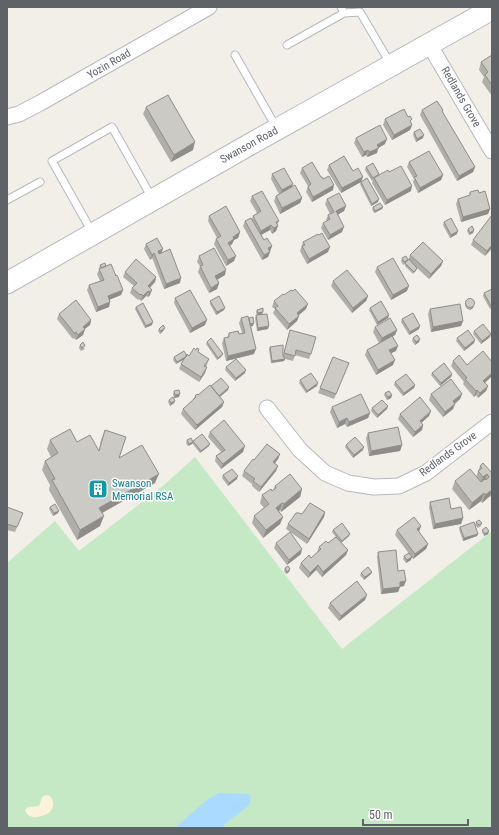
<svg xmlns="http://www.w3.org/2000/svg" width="499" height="835" viewBox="0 0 499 835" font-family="'Roboto Condensed',sans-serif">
	<rect width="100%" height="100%" fill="#f1efe8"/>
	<path fill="#c5e8c5" d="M195 457 342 649 492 531V828H7V563L55 521 79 551 164 485Z"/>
	<path fill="#fbf3d9" d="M46 795 50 796C55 803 54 807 49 813 42 817 28 821 25 810L28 807 39 806 42 797Z"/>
	<path fill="#aadaff" d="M219 793 248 794 251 797 249 805 225 824 223 828H175L208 799Z"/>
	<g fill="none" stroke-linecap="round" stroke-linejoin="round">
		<g stroke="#b5b8bc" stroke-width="9">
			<path id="lane" d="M341 7 344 13 360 12 390 63
				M287 45 344 13
				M235 55 276 127
				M7 200 40 182
				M92 232 52 161 112 127 152 198"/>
		</g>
		<g stroke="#b5b8bc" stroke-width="17">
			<path id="street" d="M429 44 492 151
				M7 117 19 114 40 103 209 7
				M267 408 300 450 325 473 348 483 374 487 399 486 426 473 492 422"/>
		</g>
		<g stroke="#b6babf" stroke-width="23">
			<path id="secondary" d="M7 283 247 146 492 9"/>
		</g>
		<use href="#lane" stroke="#fff" stroke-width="7"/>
		<use href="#street" stroke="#fff" stroke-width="15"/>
		<use href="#secondary" stroke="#fff" stroke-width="21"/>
	</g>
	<path fill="#afaea9" d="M492 55V96L482 82 484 77 479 70 481 62Z
		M146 107 193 150 171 162 143 114Z
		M422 110 475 167 473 172 457 181 420 115Z
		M385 119 411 123 412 125 410 130 392 140 383 125Z
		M414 132 423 138 416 142 413 135Z
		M356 138 385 144 378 148 377 153 370 156 367 157 366 155 362 157 354 143Z
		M409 162 443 175 441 180 418 193 413 182 414 179 407 167Z
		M329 165 353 171 363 177 361 182 341 193 327 170Z
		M366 167 379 175 389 172 411 191 385 205 372 183 373 180 372 181 365 170Z
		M302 168 321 177 333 190 312 202 306 192 308 186 300 173Z
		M272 174 292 187 302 198 300 203 280 214 274 201 276 196 279 194 271 179Z
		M361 182 378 202 371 206 360 184Z
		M470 192 479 193 490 209 488 214 461 222 456 204 458 199 469 196Z
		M252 196 279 221 277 225 276 231 272 234 270 230 261 235 264 240 272 246 268 257 262 260 243 226 245 221 252 219 253 216 257 213 250 201Z
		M327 199 346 206 344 211 337 215 342 232 328 240 321 228 323 223 327 221 326 220 328 215 330 214 325 204Z
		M373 207 382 209 374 213 372 209Z
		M209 216 240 232 238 238 234 240 232 244 230 246 234 261 226 266 214 244 216 239 217 238 208 221Z
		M444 222 457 234 450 238 443 225Z
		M468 229 474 230 473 233 469 235 467 231Z
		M473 240 492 248 485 256 471 245Z
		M303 242 328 252 307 264 300 251Z
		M146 244 161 253 180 283 164 289 153 260 152 258 150 260 144 249Z
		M410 255 443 261 441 266 429 279 417 268 416 271 413 274 405 266V264L403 265 401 261 402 258 408 260Z
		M199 256 225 275 217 280 219 283 217 289 209 293 198 272 200 266 197 262Z
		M100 265 106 266 116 276 123 290 121 295 109 300 110 302 109 307 96 312 87 290 89 285 100 281 97 274 100 268H99Z
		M377 267 407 291 391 300 375 272Z
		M125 272 156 277 155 282 150 288V295L148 297 146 296 141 301 139 299 138 300 130 293 132 288 134 286 123 277Z
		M333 281 368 296 366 301 352 313 331 286Z
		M492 289V308L490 309 483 296 484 293Z
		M284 295 306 309 299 315V316L297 321 287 330 273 313 275 309 272 307 274 301Z
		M175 298 205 325 190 333 174 303Z
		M466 300 473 308 470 310 467 309 465 306Z
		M210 301 224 310 216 315 210 304Z
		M136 307 152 325 145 328 135 309Z
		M370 308 389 315 388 318 377 325 369 310Z
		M430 309 463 321 461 326 431 332 428 314Z
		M257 310 263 312 262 314 268 329 257 331 255 318 257 315 256 312Z
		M59 314 91 320 90 325 84 329H85L83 335 76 340 74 338 73 339 57 319Z
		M241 318 253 326H251L254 354 226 361 222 343 224 338H227L229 333 239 334 242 333 239 323Z
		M402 319 419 329 409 335 401 322Z
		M375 327 397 330 395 335 393 336 396 351 391 353 393 365 376 375 365 355 367 350 379 343 373 332Z
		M159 329 164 330 160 334 158 331Z
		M290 330 311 354 309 359 295 355 293 361 285 359 284 361 271 363 269 349 270 347 283 355Z
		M474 331 490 337 481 344 473 334Z
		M413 338 420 339 419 342 415 345 412 341Z
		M457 338 475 340 474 343 464 351 456 341Z
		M207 342 222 356 217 360 206 344Z
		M80 345 85 349 81 351 79 348Z
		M199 349 198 352 209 359 206 367 205 373 199 382 179 369 181 364 183 360 176 364 173 360 174 357 186 355 189 356 196 350Z
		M333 357 349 363 334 399 318 393Z
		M453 361 467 365 492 362V376L485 383 488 386 486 391 478 398 476 395 474 397 463 384 464 382 451 366Z
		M226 367 245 373 235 381 225 370Z
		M432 373 452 374 451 377 440 386 431 375Z
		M300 380 317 386 306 393 299 383Z
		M395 382 415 385 414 388 403 396 394 385Z
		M211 386 228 390 220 397 224 402 222 407 195 430 181 414 183 409 193 400 195 396 198 395Z
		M174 391 179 397 174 398 173 394Z
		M385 393 392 395 391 398 387 400 384 395Z
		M431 394H462L460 399 455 404 453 409 443 417 429 400Z
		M169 400 175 401 174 403 170 406 168 402Z
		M388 406 387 409 377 418 371 411 372 408Z
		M332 407 370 413 368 418 347 427 345 424 337 428 330 412Z
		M400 414 429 416 421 423 423 425 422 430 413 437 398 419Z
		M105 430 119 458 155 483 102 513 100 526 77 540 49 490 50 485 42 470 45 461 51 457 47 449 50 440 77 442 99 450 101 440Z
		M210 432 243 452 221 469 215 461 216 456 221 452 208 437Z
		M368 433 402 445 400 451 369 456 366 438Z
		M187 440 193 442 192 444 188 446 186 443Z
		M193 441 209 446 200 453 192 443Z
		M346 445 363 450 353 458 345 447Z
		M280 454 278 459 275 463 278 466 276 471 259 492 252 486V484L242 476 244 471 254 460Z
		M480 466 492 473V498L490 496 482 503 481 501 469 510 452 489 455 481 476 477Z
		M223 475 237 479 228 486 222 478Z
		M275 486 302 489 300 497 281 512 280 510 279 511 283 517 280 524 263 538 252 523 254 516 264 508 260 503 262 495 273 490Z
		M430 502 463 518 461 524 433 529 429 507Z
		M7 507 23 513 15 532 7 530Z
		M50 507 58 513 53 516 49 509Z
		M325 512 324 517 307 544 286 529 288 524 302 514Z
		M476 522 482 523 481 526 478 528 475 525Z
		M421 526 419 532 428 544 426 549 413 559 395 535 397 530Z
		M460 527 478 534 477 536 463 541 459 529Z
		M333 530 349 536 341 543 348 550 346 555 322 577 316 570 308 578 299 568 301 563 311 558 318 553 317 552 319 547 328 543 336 537 332 532Z
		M482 530 489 531 488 534 484 536 482 532Z
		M276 543 301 554 287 565 274 548Z
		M378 552 398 571 404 586 400 587 398 592 381 594 377 557Z
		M404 556 411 560 406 563 403 559Z
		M285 568 290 569 289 572 286 574 284 571Z
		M372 572 371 574 364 580 360 575 361 573Z
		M365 600 339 621 328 608 330 603Z"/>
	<path fill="#8f8d8a" d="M412 125 410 130 392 140 394 135Z
		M424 135 423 138 416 142 417 139Z
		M387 139 385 144 378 148 377 153 370 156 367 157 369 152 377 145Z
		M195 142 193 150 171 162 174 155Z
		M368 150 366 155 362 157 364 152Z
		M475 167 473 172 457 181 459 176Z
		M443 175 441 180 418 193 420 188Z
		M363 177 361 182 341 193 342 188Z
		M293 184 291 190 280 196 282 190Z
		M334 185 333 190 312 202 313 197Z
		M412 186 411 191 385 205 387 200Z
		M302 198 300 203 280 214 282 208Z
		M379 199 378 202 371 206 372 204Z
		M346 206 344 211 334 217 336 211Z
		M383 207 382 209 374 213 375 211Z
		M490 209 488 214 461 222 463 217Z
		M271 225 270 230 259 236 261 231Z
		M278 226 276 231 272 234 274 228Z
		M344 227 342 232 328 240 330 235Z
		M474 230 473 233 469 235 470 233Z
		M458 231 457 234 450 238 451 235Z
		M240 232 238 238 234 240 232 244 226 248 228 243 233 237Z
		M492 245V248L485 256 487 251Z
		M272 246 270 251 266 253 268 248Z
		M330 247 328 252 307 264 309 259Z
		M163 249 161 254 156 256 158 251Z
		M270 252 268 257 262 260 264 255Z
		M154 253 152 258 150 260 152 255Z
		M236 256 234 261 226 266 228 260Z
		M443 261 441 266 429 279 431 274Z
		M226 270 225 275 213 282 215 276Z
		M156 277 155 282 146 291 148 286Z
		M181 278 180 283 164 289 166 284Z
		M219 283 217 289 209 293 211 288Z
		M409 286 407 291 391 300 393 295Z
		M123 290 121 295 106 301 108 296Z
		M152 290 150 295 148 297 149 292Z
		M148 291 146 296 141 301 143 296Z
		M368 296 366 301 352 313 353 308Z
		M110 302 109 307 96 312 98 307Z
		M308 304 306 309 295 318 297 313Z
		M474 306 473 308 470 310 471 307Z
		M225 308 224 310 216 315 217 312Z
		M263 312 262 314 257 315 258 313Z
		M389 315 388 318 377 325 378 322Z
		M299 316 297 321 287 330 289 324Z
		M91 320 90 325 81 332 83 327Z
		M207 320 205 325 190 333 192 328Z
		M463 321 461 326 431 332 433 327Z
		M153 322 152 325 145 328 146 326Z
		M254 323 253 326 248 327 249 324Z
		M269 326 268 329 257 331 258 328Z
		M420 326 419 329 409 335 410 332Z
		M165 328 164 330 160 334 161 331Z
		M85 329 83 335 76 340 78 335Z
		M397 330 395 335 380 343 382 338Z
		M491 334 490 337 481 344 482 341Z
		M420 339 419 342 415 345 416 342Z
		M475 340 474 343 464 351 465 348Z
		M398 346 396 351 387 355 389 350Z
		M256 349 254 354 226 361 228 356Z
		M223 354 222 356 217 360 218 358Z
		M187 356 186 358 176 364 177 362Z
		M285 359 284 361 271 363 272 361Z
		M395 360 393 365 376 375 378 370Z
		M207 367 205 373 199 382 201 377Z
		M246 370 245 373 235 381 236 378Z
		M492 373V376L481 386 483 381Z
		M452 374 451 377 440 386 441 383Z
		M318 383 317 386 306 393 307 391Z
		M415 385 414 388 403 396 404 393Z
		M488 386 486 391 478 398 480 393Z
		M229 387 228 390 218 398 219 396Z
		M477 390 476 395 474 397 476 391Z
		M180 394 179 397 174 398 175 395Z
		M462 394 460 399 451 406 453 401Z
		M392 395 391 398 387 400 388 397Z
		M175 401 174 403 170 406 171 403Z
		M224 402 222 407 195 430 197 425Z
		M455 404 453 409 443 417 445 412Z
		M388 406 387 409 377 418 378 415Z
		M431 411 429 416 418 426 420 421Z
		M370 413 368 418 347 427 349 422Z
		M347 418 345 424 337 428 339 422Z
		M423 425 422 430 413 437 415 432Z
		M193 442 192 444 188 446 189 444Z
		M210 444 209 446 200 453 201 451Z
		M402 445 400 451 369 456 371 451Z
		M245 446 243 452 221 469 223 464Z
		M364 447 363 450 353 458 354 455Z
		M280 454 278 459 272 467 273 462Z
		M278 466 276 471 259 492 261 487Z
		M159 474 155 483 95 517 99 508Z
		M487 474 484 482 480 485 483 477Z
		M238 476 237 479 228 486 229 483Z
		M302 489 300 497 281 512 284 504Z
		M492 490V492L490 496 482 503 485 495Z
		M484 493 481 501 469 510 472 503Z
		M282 503 280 510 273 515 276 508Z
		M59 511 58 513 53 516 54 513Z
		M325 512 324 517 307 544 309 539Z
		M104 516 100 526 77 540 80 530Z
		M283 517 280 524 263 538 266 530Z
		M463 518 461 524 433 529 435 524Z
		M421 526 419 531 415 534 417 529Z
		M489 531 488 534 484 536 485 534Z
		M350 534 349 536 341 543 342 541Z
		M478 534 477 536 463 541 464 538Z
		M428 544 426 549 413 559 415 554Z
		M302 549 301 554 287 565 289 560Z
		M348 550 346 555 322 577 323 572Z
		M412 557 411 560 406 563 407 560Z
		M318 565 316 570 308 578 310 573Z
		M290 569 289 572 286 574 287 572Z
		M372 572 371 574 364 580 365 577Z
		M406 581 404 586 398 587 400 582Z
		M400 587 398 592 381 594 383 589Z
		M367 595 365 600 339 621 341 616Z"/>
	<path fill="#cccac5" stroke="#8f8d8a" d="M492 55V85L485 75 488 72 481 62Z
		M168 95 195 142 174 155 146 107Z
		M437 101 443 110 442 111 475 167 459 176 422 110Z
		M404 109 408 117 410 116 412 119 410 121 412 125 394 135 385 119Z
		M380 125 387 139 377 145 379 148 372 151 369 152 368 150 364 152 356 138Z
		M420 129 424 135 417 139 414 132Z
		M429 151 443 175 420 188 414 177 417 176 409 162Z
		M344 156 353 171 358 168 363 177 342 188 329 165Z
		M312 162 321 177H322L323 179 329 176 334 185 313 197 308 187 311 184 302 168Z
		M373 163 379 174 373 178 366 167Z
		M401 166 412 186 387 200 374 178 388 170 389 172Z
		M284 168 293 184 282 190 272 174Z
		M367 178 379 199 372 204 361 182Z
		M295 185 302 198 282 208 276 196Z
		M478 190 479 193 485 191 490 209 463 217 458 199 470 195V192Z
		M262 191 279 221 276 222 278 226 274 228 271 225 261 231 253 216 261 211 252 196Z
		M339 193 346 206 336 211 344 227 330 235 323 223 330 219 328 215 334 212 327 199Z
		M380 203 383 207 375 211 373 207Z
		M226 206 240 232 233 237 234 239 228 243 236 256 228 260 216 239 221 236 209 216Z
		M492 215V245L487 251 473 240Z
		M251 218 264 240 267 238 272 246 268 248 270 252 264 255 245 221Z
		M451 218 458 231 451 235 444 222Z
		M472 226 474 230 470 233 468 229Z
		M322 233 330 247 309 259 302 246 305 245 303 242 318 234 319 235Z
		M157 238 163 249 158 251 159 254 170 249 181 278 166 284 155 255 154 253 152 255 146 244Z
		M423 242 443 261 431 274 410 255Z
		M214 248 226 270 215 276 219 283 211 288 200 266 203 265 199 256Z
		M406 256 408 260 404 262 402 258Z
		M393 258 409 286 393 295 377 267Z
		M136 259 156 277 148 286 152 290 149 292 148 291 143 296 141 294 140 295 132 288 137 283 125 272Z
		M409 259 417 268 414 272 405 263Z
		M105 263 106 266 102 268 100 265Z
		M111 264 116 276 117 275 123 290 108 296 110 302 98 307 89 285 104 280 99 269Z
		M347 270 368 296 353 308 333 281Z
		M295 289 308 304 297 313 299 316 289 324 275 308 278 306 274 301 283 294 284 295 291 290 293 291Z
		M492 289V306H491L484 293Z
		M190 290 207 320 192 328 175 298Z
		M219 296 225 308 217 312 210 301Z
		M465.5 303a4.5 4.5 0 1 1 9 0a4.5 4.5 0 1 1-9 0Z
		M76 300 91 320 83 327 85 329 78 335 76 332 75 334 59 314Z
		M381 301 389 315 378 322 370 308Z
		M143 303 153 322 146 326 136 307Z
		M460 304 463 321 433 327 430 309Z
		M263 308V312L258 313 257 310Z
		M413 313 420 326 410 332 402 319Z
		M267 314 269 326 258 328 256 315Z
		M248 316 256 349 228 356 224 338 229 337V333L238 331 239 334 245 333 241 318Z
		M253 317 254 323 250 324 249 318Z
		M390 318 397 330 382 338 375 327Z
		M483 324 491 334 482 341 474 331Z
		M163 325 165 328 161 331 159 329Z
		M290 330 316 337 311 354 296 350 295 356 284 353Z
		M468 330 475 340 465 348 457 338Z
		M417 335 420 339 416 342 413 338Z
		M392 336 398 346 389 350 395 360 378 370 367 350Z
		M211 338 223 354 218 358 207 342Z
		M83 342 85 346 82 348 80 345Z
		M283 345V356L285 359 272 361 270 347Z
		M194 348 196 350 197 348 199 349 198 352 209 359 204 366 207 367 201 377 181 364 187 354 189 356Z
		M184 351 187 356 177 362 174 357Z
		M483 351 492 362V373L483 381 488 386 480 393 477 390 476 391 465 379 467 378 453 361 459 355 467 365Z
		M333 357 349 363 336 394 320 388Z
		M236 359 246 370 236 378 226 367Z
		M444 363 452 374 441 383 432 373Z
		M311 373 318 383 307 391 300 380Z
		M406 374 415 385 404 393 395 382Z
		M221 378 229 387 219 396 211 386Z
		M451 379 462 394 453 401 455 404 445 412 431 394Z
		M210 385 224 402 197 425 183 409 196 397 195 396 197 394 198 395Z
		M179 390 180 394 175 395 174 391Z
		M389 391 392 395 388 397 385 393Z
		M361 394 370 413 349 422 347 418 339 422 332 407Z
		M173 397 175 401 171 403 169 400Z
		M420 397 431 411 420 421 423 425 415 432 400 414Z
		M382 400 388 406 378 415 372 408Z
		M224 420 245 446 223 464 216 456 225 450 210 432Z
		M398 427 402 445 371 451 368 433Z
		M70 429 77 442 90 435 99 451 105 430 126 437 119 458 142 445 159 474 99 508 104 516 80 530 52 480 55 479 45 461 58 453 50 440Z
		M202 434 210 444 201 451 193 441Z
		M355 437 364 447 354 455 346 445Z
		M191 438 193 442 189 444 187 440Z
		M267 444 280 454 273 462 278 466 261 487 253 481 255 479 244 471 253 459 254 460Z
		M483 463 492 473V490L485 495 484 493 472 503 455 481 470 469 481 482 485 479 486 480 489 477 487 474 483 477 478 471 482 468 480 466Z
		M232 469 238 476 229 483 223 475Z
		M290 474 302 489 284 504 282 503 276 508 283 517 266 530 254 516 269 504 262 495 271 489 272 491 276 488 275 486Z
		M449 498 451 509 461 507 463 518 435 524 430 502Z
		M310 503 325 512 309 539 288 524 296 513H299L302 514Z
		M55 504 59 511 54 513 50 507Z
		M7 507 23 513 17 527 7 524Z
		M414 517 421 526 417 529 428 544 415 554 397 530Z
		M479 520 482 523 479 525 476 522Z
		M474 522 478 534 464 538 460 527Z
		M342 523 350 534 342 541 333 530Z
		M486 527 489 531 485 534 482 530Z
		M290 532 302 549 289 560 276 543Z
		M336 537 348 550 323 572 318 565 310 573 301 563 309 555 311 558 321 549 319 547 326 541 328 543Z
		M396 550 398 571 404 570 406 581 400 582V587L383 589 378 552Z
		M409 553 412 557 407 560 404 556Z
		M288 566 290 569 287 572 285 568Z
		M368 567 372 572 365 577 361 573Z
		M357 581 367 595 341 616 330 603Z"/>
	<defs>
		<g id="building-square" transform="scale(1)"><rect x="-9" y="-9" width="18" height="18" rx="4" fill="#0f9aa8" stroke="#fff"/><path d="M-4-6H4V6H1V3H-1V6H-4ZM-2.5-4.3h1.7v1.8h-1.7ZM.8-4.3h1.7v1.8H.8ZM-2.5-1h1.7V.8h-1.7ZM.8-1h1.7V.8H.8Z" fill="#fff"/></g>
	</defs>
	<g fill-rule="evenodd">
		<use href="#building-square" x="98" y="489"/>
	</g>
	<g text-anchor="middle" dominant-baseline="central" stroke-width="3" stroke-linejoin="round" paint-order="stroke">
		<g font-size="11" fill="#5f6368" stroke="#fff">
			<text transform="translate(109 64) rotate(-30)">Yozin Road</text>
			<text transform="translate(461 97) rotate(60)">Redlands Grove</text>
			<text transform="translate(249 145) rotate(-29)">Swanson Road</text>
			<text transform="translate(448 454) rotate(-36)">Redlands Grove</text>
		</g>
		<g font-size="11" fill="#0d838f" stroke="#fff" text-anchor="start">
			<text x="112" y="483">Swanson<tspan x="112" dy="13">Memorial RSA</tspan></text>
		</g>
	</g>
	<rect width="499" height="835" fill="none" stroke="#5f6368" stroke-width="16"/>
	<path d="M363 819v6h105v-6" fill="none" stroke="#5f6368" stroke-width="2"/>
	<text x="369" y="819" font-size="12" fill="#5f6368" stroke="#ffffff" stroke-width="3" paint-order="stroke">50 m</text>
</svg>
